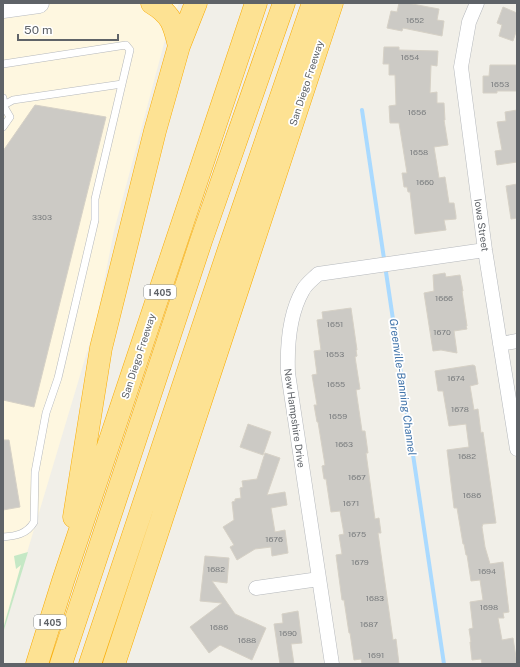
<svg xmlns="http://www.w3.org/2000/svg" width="520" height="667" viewBox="0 0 520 667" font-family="'Public Sans',sans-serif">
	<rect width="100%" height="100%" fill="#f1efe8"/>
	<path fill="#fef7e0" d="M3 3H179L165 40 114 231 96 322 3 633Z"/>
	<path fill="#c5e8c5" d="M28 552 3 633V629L21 565 16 569 14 556Z"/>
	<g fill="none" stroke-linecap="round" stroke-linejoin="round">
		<path stroke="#aadaff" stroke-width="4" d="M362 110 444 664"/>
	</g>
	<path fill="#cccac5" stroke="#d6d1c6" d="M399 3H407L439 9 437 20 444 21 442 36 403 28 402 31 387 28 391 11 397 12Z
		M503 7 517 13V29L513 41 499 36 502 25 497 23Z
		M384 47H399V50L438 51 437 66 431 65 430 93 437 92V103H444L445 120H444L448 145 434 147 439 178 445 177 449 203H454L456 216V219L444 220 446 230 415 234 410 192H408L407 187H404L402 173H407L399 123H390L389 106 396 105 395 75H389V64H383Z
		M490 65H517V91H497V93H483V76H489Z
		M35 105 106 117 34 407 3 400V151Z
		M517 110V162L497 165 495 151 502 150 497 122 506 121 505 112Z
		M517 184V218L511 219 506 186Z
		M445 273 446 277 460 275 463 291H462L467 326H466L467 329 454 331 457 353 441 350 433 351 424 293 434 291 433 275Z
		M351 308 357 350H356L357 356 355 357 360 389 356 390 362 431H365L368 453H366L375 519 379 518 381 533H378L393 640 396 639 399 664H362L361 659 354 660 350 633H349L344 600H342L336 555 342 554 339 535 344 534 340 511 331 512 326 479H324L322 466 325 465 318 422H317L314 405H317L312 375 317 374 314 351 321 350 317 320 323 319 322 312Z
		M473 365 475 366 478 384 470 386 474 410 478 409 481 433 483 432 496 523 483 524 482 527 485 547 490 564 503 562 509 612 503 613 504 618H498L502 640 513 638 517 664H482L481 659 472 660 470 642H471L469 629 473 628 470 602 483 600 480 580 471 581 467 555H466L464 544H463L457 508H454L447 450 469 447 466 424 449 426 443 391H438L435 371Z
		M248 424 271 432 263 455 240 447Z
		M3 440H9L20 507 3 510Z
		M265 453 280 458 267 495 285 492 287 505 271 508 275 532 285 530 288 553 272 556 271 547 255 549 237 560 230 547 234 545 223 527 234 520 232 502 235 501V499L241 498 240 488 243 487 242 481 257 479Z
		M205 556 229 558 227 583 212 581 235 614 266 628 252 660 220 645 209 653 190 627 222 603 200 601Z
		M298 611 302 643 291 644 294 664H280L274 624 283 623 282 614Z"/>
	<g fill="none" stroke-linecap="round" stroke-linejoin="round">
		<g stroke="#b5b8bc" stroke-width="8">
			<path id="lane" d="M3 64 126 45 130 50 95 199V220L58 378 46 413 35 472 34 522C27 534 16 536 3 537
				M3 98 4 105 13 100 122 84
				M3 105 10 117 3 127"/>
		</g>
		<g stroke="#b5b8bc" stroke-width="15">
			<path id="street" d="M477 3 469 22 461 67 485 250 517 449
				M500 344 517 341
				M256 588 319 579
				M332 664 288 373C287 346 289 314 303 290 306 284 313 279 318 274L485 250"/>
		</g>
		<g stroke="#b6babf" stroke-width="21">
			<path id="secondary" d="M3 8 39 3"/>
		</g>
		<g stroke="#f9ab00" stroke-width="23">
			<path id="highway" d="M152 3C172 15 174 25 179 46
				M74 517 101 348 155 131 179 46 196 3
				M37 664 63 581 256 3
				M61 664 201 241 284 3
				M90 664 228 252 313 3
				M114 664 332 3"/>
		</g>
		<use href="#lane" stroke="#fff" stroke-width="7"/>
		<use href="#street" stroke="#fff" stroke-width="14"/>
		<use href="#secondary" stroke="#fff" stroke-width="20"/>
		<use href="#highway" stroke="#fde293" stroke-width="22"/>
	</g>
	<g text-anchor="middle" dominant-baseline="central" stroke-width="3.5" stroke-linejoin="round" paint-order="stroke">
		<g font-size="8" fill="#7a7d7f">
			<text x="415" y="20">1652</text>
			<text x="410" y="57">1654</text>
			<text x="500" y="84">1653</text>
			<text x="417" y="112">1656</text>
			<text x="419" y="152">1658</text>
			<text x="425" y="182">1660</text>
			<text x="42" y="217">3303</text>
			<text x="444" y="298">1666</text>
			<text x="335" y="324">1651</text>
			<text x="442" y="332">1670</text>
			<text x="335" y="354">1653</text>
			<text x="456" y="378">1674</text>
			<text x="336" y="384">1655</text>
			<text x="460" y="409">1678</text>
			<text x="338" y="416">1659</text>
			<text x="344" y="444">1663</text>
			<text x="467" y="456">1682</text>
			<text x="357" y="477">1667</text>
			<text x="472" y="495">1686</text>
			<text x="351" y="503">1671</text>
			<text x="357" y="534">1675</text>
			<text x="274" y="539">1676</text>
			<text x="360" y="562">1679</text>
			<text x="216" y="569">1682</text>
			<text x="487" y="571">1694</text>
			<text x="375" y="598">1683</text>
			<text x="489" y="607">1698</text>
			<text x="369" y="624">1687</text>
			<text x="219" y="627">1686</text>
			<text x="288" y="633">1690</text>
			<text x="247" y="640">1688</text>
			<text x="376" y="655">1691</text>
		</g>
		<g fill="#fff" stroke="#8f9295" stroke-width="1">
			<rect x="144" y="285" width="32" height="14" rx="3"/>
			<rect x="34" y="615" width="32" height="14" rx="3"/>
		</g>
		<g font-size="9" font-weight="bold" fill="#5f6368">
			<text x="160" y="292">I 405</text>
			<text x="50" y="622">I 405</text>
		</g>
		<g font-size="10" fill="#5f6368" stroke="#fff">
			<text transform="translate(306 83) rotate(-72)">San Diego Freeway</text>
			<text transform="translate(482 225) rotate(82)">Iowa Street</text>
			<text transform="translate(138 356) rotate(-72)">San Diego Freeway</text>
			<text transform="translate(295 418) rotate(82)">New Hampshire Drive</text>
		</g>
		<g font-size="11" font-style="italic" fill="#4174aa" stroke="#fff">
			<text transform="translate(403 387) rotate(82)">Greenville-Banning Channel</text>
		</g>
	</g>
	<rect width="520" height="667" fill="none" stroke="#5f6368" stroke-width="8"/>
	<path d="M18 34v6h100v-6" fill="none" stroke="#5f6368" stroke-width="2"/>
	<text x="24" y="34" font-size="12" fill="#5f6368" stroke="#ffffff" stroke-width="3" paint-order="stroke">50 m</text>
</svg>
